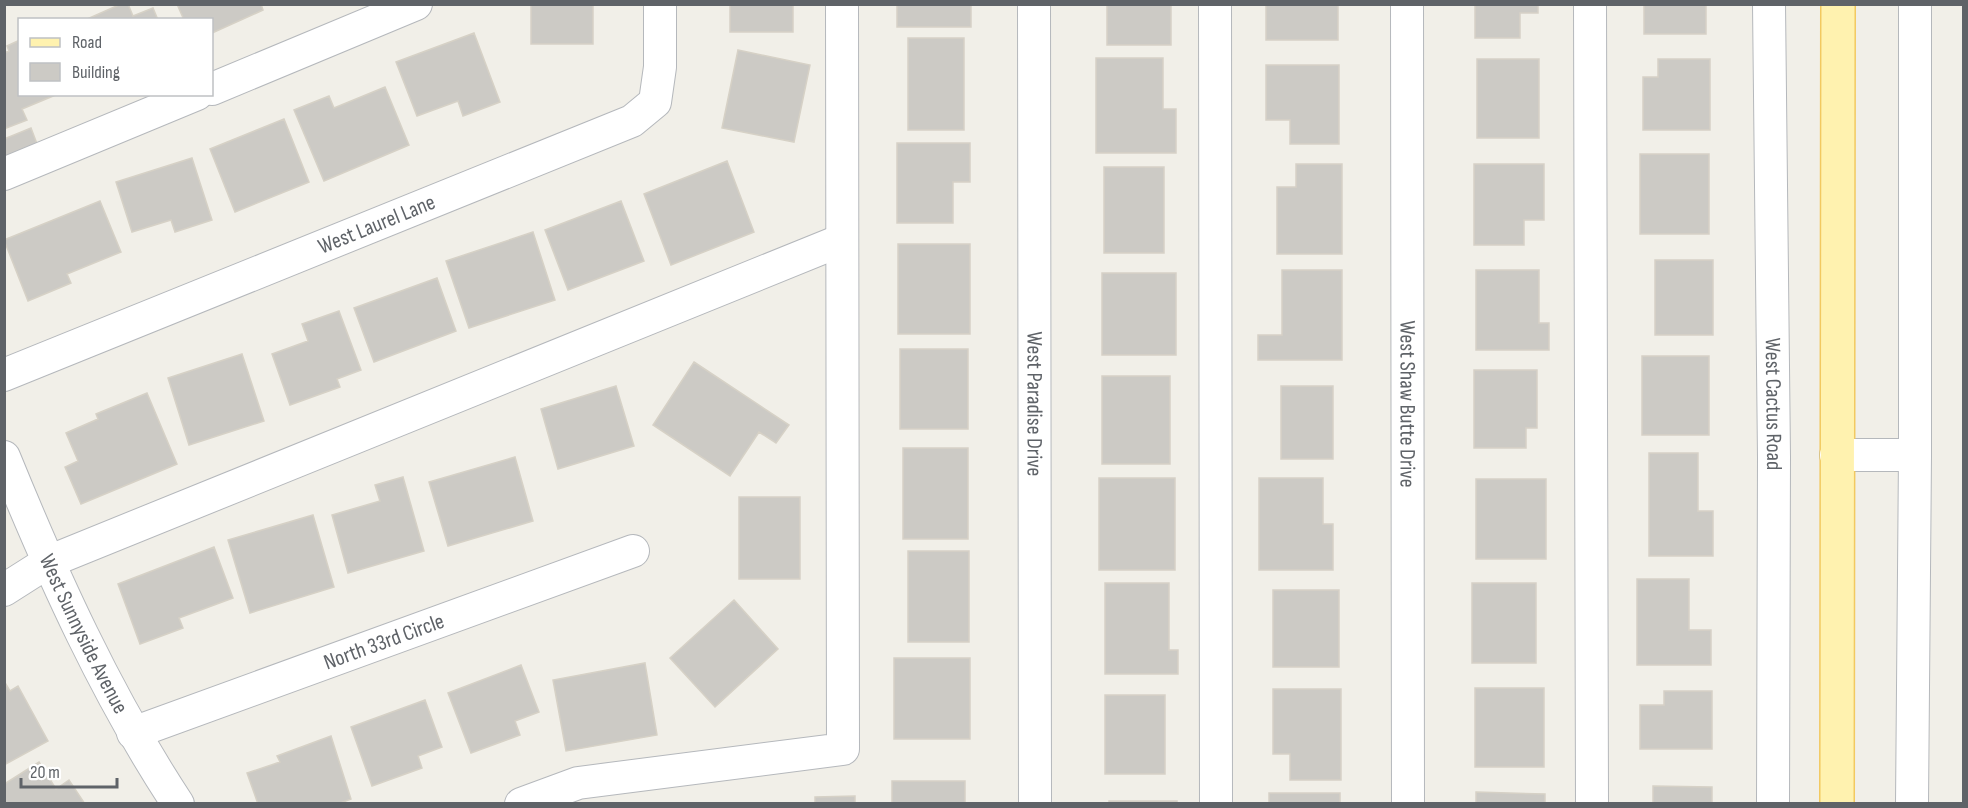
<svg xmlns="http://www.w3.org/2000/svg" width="1968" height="808" viewBox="0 0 1968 808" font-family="'Sofia Sans Condensed',sans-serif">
	<rect width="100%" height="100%" fill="#f1efe8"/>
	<path fill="#cccac5" stroke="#d6d1c6" stroke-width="1.5" d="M121 4H128L133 16 153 8 158 20H85Z
		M177 4H261L263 10 212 33V20H184Z
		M531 4H593V44H531Z
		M730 4H793V32H730Z
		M897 4H971V27H897Z
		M1107 4H1171V45H1107Z
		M1266 4H1338V40H1266Z
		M1475 4H1538V13H1520V38H1475Z
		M1644 4H1706V34H1644Z
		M474 33 500 102 463 116 458 101 417 116 396 62Z
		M908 38H964V130H908Z
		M20 40V94H58L22 109 27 120 4 129V53L9 51 7 46Z
		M738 50 810 65 794 142 722 128Z
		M1096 58H1163V109H1176V153H1096Z
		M1477 59H1539V138H1477Z
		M1658 59H1710V130H1643V77H1658Z
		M1266 65H1339V144H1290V120H1266Z
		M385 87 409 145 324 181 294 110 329 96 334 108Z
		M284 119 309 182 235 212 210 149Z
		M31 128 39 149 4 163V139Z
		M897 143H970V182H953V223H897Z
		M1640 154H1709V234H1640Z
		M192 158 212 220 175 232 171 220 132 232 116 182Z
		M727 161 754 232 671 265 644 194Z
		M1296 164H1342V254H1277V187H1296Z
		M1474 164H1544V220H1524V245H1474Z
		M1104 167H1164V253H1104Z
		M100 201 121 252 67 274 71 283 28 301 4 240Z
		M621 201 644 261 568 290 545 230Z
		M533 232 555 300 469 328 446 261Z
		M898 244H970V334H898Z
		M1655 260H1713V335H1655Z
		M1282 270H1342V360H1258V335H1282Z
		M1476 270H1539V323H1549V350H1476Z
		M1102 273H1176V355H1102Z
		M437 278 456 331 374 362 354 308Z
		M339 311 361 370 337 379 340 387 290 405 272 354 308 341 302 324Z
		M900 349H968V429H900Z
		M242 354 264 421 189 445 168 378Z
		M1642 356H1709V435H1642Z
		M694 362 789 425 776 443 759 432 730 476 653 425Z
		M1474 370H1537V428H1526V448H1474Z
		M1102 376H1170V464H1102Z
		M616 386 634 446 558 469 541 409Z
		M1281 386H1333V459H1281Z
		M147 393 177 464 81 504 65 467 78 461 66 433 98 419 96 414Z
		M903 448H968V539H903Z
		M1649 453H1698V511H1713V556H1649Z
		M515 457 533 521 448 546 429 482Z
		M403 477 424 551 348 573 332 515 380 501 375 485Z
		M1099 478H1175V570H1099Z
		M1259 478H1323V524H1333V570H1259Z
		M1476 479H1546V559H1476Z
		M739 497H800V579H739Z
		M313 515 334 587 250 613 228 540Z
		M214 547 233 598 179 618 183 628 140 644 118 584Z
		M908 551H969V642H908Z
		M1637 579H1689V630H1711V665H1637Z
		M1105 583H1169V650H1178V674H1105Z
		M1472 583H1536V663H1472Z
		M1273 590H1339V667H1273Z
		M734 600 778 649 715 707 670 658Z
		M894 658H970V739H894Z
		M645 663 657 735 566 751 553 680Z
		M521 665 539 712 515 721 520 735 471 753 448 693Z
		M4 681 10 691 18 686 48 741 4 765Z
		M1475 688H1544V767H1475Z
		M1273 689H1341V780H1290V754H1273Z
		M1664 691H1712V749H1640V705H1664Z
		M1105 695H1165V774H1105Z
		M425 700 442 747 418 756 422 768 372 786 351 727Z
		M331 736 351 799 338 804H258L247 773 280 762 277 756Z
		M39 762 56 789 69 780 85 804H4V781L6 783Z
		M892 781H965V804H892Z
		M1653 786 1712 787V804H1653Z
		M1476 792 1545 794V804H1476Z
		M1269 793H1340V804H1269Z
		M855 796V804H815V797Z
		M1109 801H1177V804H1109Z"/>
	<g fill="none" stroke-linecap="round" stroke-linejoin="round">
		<g stroke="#b5b8bc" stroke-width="34">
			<g id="minor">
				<path id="s1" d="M1034 4 1035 804"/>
				<path d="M1215 4 1216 804"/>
				<path id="s2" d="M1407 4 1408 804"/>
				<path d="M1590 4 1592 804"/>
				<path id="s3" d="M1769 4 1774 457 1773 804"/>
				<path d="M212 89 416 4"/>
				<path d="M4 174 197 94"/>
				<path id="s4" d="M4 375 632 121 655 102 660 67V4"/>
				<path d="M1836 455H1915"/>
				<path id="s5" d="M4 457C53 577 106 695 178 804"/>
				<path d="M4 590 48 562 842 240"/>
				<path id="s6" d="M133 733 633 551"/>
				<path d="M521 804 578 783 843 749 842 4"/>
				<path d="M1912 804 1915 455V4"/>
			</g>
		</g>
		<g stroke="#f2c960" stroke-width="36">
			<path id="major" d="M1837 804 1838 4"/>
		</g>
		<use href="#minor" stroke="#fff" stroke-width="32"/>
		<use href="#major" stroke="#fff2af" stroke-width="33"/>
	</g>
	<g text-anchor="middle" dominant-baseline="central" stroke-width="4.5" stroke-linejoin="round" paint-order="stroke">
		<g font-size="22" fill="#5f6368" stroke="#fff">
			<text stroke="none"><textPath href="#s4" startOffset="402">West Laurel Lane</textPath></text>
			<text stroke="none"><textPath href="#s1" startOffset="400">West Paradise Drive</textPath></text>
			<text stroke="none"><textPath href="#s2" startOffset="400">West Shaw Butte Drive</textPath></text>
			<text stroke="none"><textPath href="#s3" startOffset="400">West Cactus Road</textPath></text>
			<text stroke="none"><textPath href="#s5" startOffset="194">West Sunnyside Avenue</textPath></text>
			<text stroke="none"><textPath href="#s6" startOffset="267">North 33rd Circle</textPath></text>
		</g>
	</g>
	<rect width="1968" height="808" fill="none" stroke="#5f6368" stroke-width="12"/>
	<rect x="18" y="18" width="195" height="78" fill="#ffffff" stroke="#bfc1c3" stroke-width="1.5"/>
	<rect x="30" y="38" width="30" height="9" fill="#fff2af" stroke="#bfc1c3" stroke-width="1.5"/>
	<text x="72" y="48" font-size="18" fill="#5f6368">Road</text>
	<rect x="30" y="63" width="30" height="18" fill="#cccac5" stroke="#bfc1c3" stroke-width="1.5"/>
	<text x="72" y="78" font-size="18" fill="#5f6368">Building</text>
	<path d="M21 778v9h96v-9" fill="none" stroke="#5f6368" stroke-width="3"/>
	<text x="30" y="778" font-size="18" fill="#5f6368" stroke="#ffffff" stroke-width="4.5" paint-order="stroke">20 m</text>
</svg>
